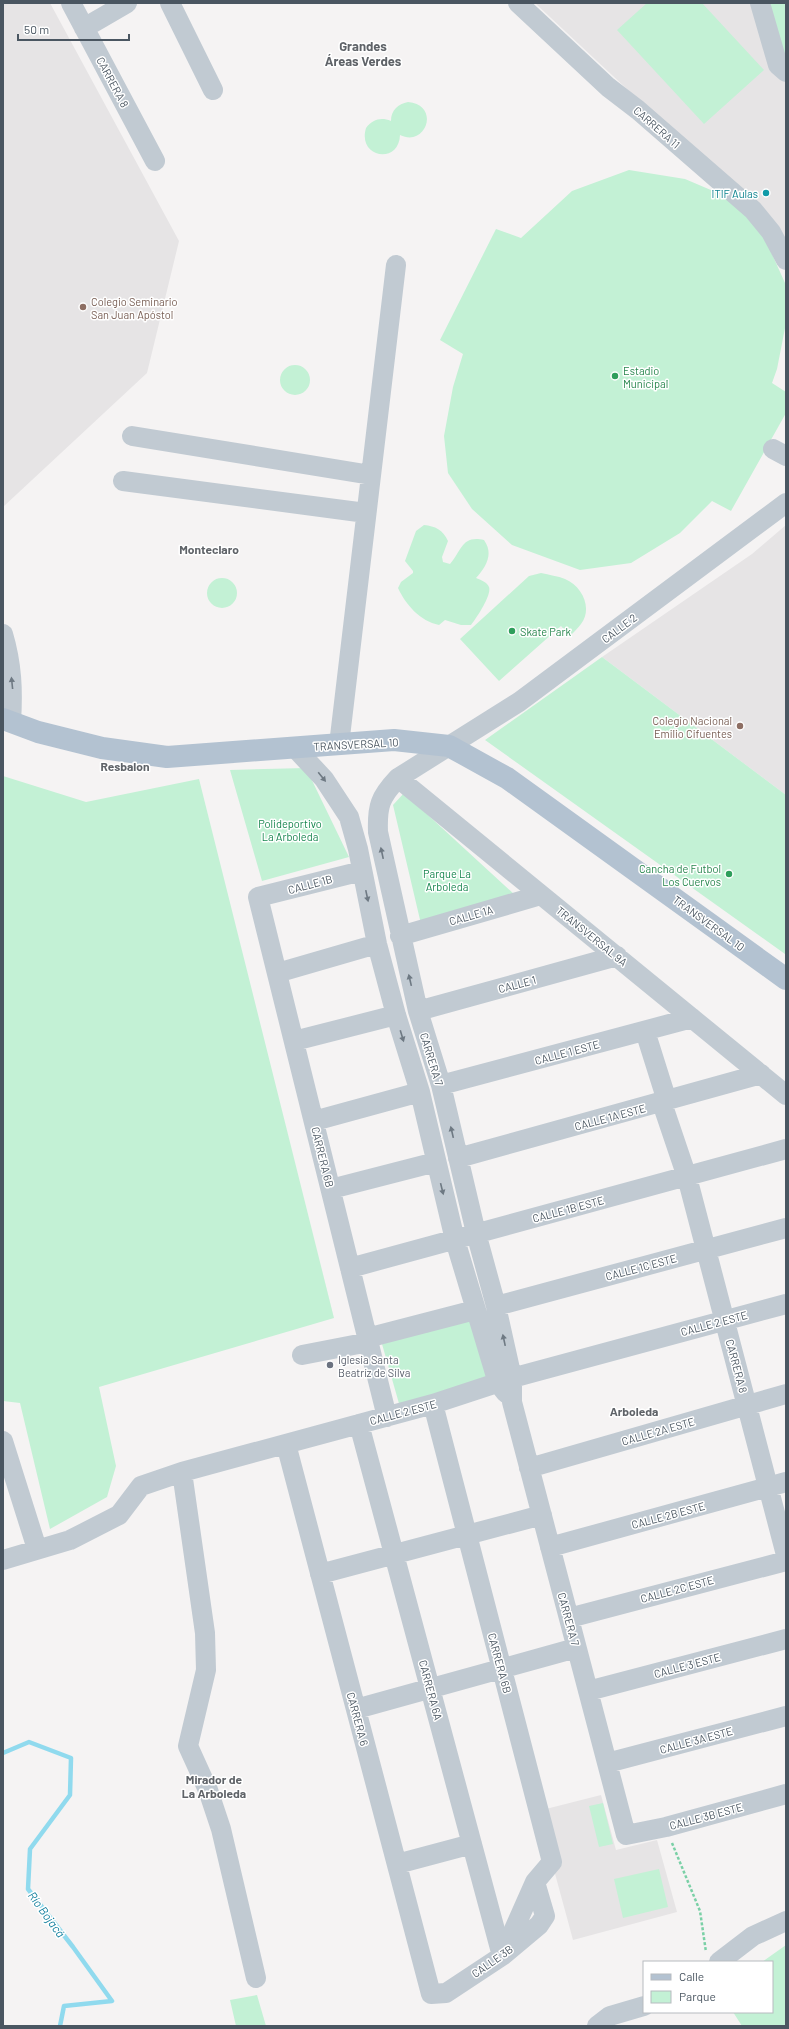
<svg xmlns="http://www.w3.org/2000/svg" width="789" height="2029" viewBox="0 0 789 2029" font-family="Barlow,sans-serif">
	<rect width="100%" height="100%" fill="#f5f3f3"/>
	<path fill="#e6e4e5" d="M3 3H50L179 241 147 373 3 507Z
		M535 3H760L786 72V253L753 207Z
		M786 525V795L602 657 752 554Z
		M601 1795 616 1850 657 1840 677 1912 573 1940 538 1811Z"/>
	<path fill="#c3f1d5" d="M647 3H702L764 70 704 124 617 30Z
		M760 3H786V72Z
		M408 102C441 105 426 148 400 135 399 165 357 158 366 128 373 119 381 117 391 121 391 110 398 104 408 102Z
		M629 170 685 179 732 199 763 234 785 283 786 323 777 369 772 383 786 392V413L731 511 712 501 680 533 631 563 580 570 512 545 472 509 448 473 444 436 453 387 463 354 440 340 496 229 521 238 572 191Z
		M280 380a15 15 0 1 1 30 0a15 15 0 1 1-30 0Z
		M424 525C435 526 443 530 448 541L442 557 443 562 450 564C462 550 462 535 484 540 494 554 486 567 476 578 481 580 487 582 489 587 492 595 476 619 471 625H461L445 620 439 625C420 621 406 605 398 588L401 582 413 573V571L405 561 416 531Z
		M541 573C549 575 558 576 565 579 582 586 593 608 581 624 578 628 574 632 570 636L561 626 499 681 460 639 529 576Z
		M207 593a15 15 0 1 1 30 0a15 15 0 1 1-30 0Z
		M602 657 786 795 785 954 485 740Z
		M306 768 349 857 262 881 230 770Z
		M3 776 86 802 199 779 334 1318 99 1387 116 1466 107 1497 50 1529 20 1403 3 1401Z
		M404 793 515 895 421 924 393 805Z
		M471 1319 489 1382 400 1407 382 1344Z
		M603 1803 613 1844 599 1847 589 1806Z
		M659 1869 668 1907 623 1918 614 1879Z
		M786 1945V2026H742L733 2012H772V1962H762Z
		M257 1995 266 2026H236L230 2000Z"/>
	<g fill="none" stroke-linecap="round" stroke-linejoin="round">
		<path stroke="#90daee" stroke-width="4.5" d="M3 1753 29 1742 71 1758 70 1795 30 1849 28 1889 73 1947 112 2001 64 2006 60 2026"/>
		<path stroke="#7ad0a6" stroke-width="2.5" stroke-dasharray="3 2" stroke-linecap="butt" d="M672 1843 700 1911 706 1952"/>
		<path stroke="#c1cad2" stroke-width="20" d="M71 3 155 161
			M170 3 213 90
			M518 3 608 87 638 110 753 210 771 232 786 260
			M760 3 778 65 786 72
			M84 28 127 3
			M132 436 371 475
			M773 449 786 456
			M123 481 366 513
			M786 503 519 702 398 778C380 797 377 806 378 832L418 1011 441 1085 476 1233 496 1306 512 1378V1402L626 1835 666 1827 786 1794
			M3 634C12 664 13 691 11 722
			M339 745 396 265
			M295 748 324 779 349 817 358 849 377 944 396 1015 420 1092 455 1240 498 1383 506 1393
			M398 778 786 1095
			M362 871 258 897 387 1417
			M400 936 541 895
			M277 973 377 944
			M418 1011 617 956
			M645 1031 667 1101
			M294 1041 396 1015
			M441 1085 692 1018
			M662 1103 687 1177 786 1555
			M314 1121 420 1092
			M458 1158 761 1074
			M331 1189 436 1162
			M350 1268 786 1149
			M496 1306 786 1228
			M367 1338 475 1310
			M302 1355 369 1342
			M433 1404 552 1862 535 1882 504 1952
			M359 1424 502 1956
			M3 1441 37 1549
			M286 1444 431 1994 446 1993 502 1956 539 1925 545 1916 535 1882
			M529 1468 786 1394
			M182 1472 205 1633 206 1670 188 1746 208 1790 221 1829 256 1978
			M550 1547 786 1482
			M3 1560 70 1540 119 1515 141 1486 182 1472 433 1404 512 1378 786 1304
			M320 1574 542 1515
			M569 1618 786 1561
			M588 1691 786 1639
			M356 1709 576 1648
			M607 1763 786 1716
			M397 1864 472 1844
			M719 1962 753 1936 786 1921
			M597 2026 610 2016 644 2006"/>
		<path stroke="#b3c2d1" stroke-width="22" d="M3 719 38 732 102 748 167 757 394 740 449 746 507 778 786 979"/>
	</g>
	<defs><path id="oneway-solid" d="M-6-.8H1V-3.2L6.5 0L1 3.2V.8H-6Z"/></defs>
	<g fill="#6e7983">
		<use href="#oneway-solid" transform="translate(12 683) rotate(-96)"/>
		<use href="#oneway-solid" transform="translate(322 777) rotate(51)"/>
		<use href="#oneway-solid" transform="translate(382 853) rotate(-102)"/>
		<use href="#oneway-solid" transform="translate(367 896) rotate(78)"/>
		<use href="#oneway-solid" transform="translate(410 980) rotate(-103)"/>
		<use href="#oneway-solid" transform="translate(402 1036) rotate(73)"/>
		<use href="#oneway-solid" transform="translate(452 1132) rotate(-103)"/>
		<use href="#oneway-solid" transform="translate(442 1189) rotate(76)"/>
		<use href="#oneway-solid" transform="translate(504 1340) rotate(-102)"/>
	</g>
	<circle fill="#0f9aa8" stroke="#fff" stroke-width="1.5" cx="766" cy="193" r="4"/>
	<g fill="#8d6e63" stroke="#fff" stroke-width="1.5">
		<circle cx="83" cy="307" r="4"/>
		<circle cx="740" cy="726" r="4"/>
	</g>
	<g fill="#2e9e5b" stroke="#fff" stroke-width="1.5">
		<circle cx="615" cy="376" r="4"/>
		<circle cx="512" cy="631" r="4"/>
		<circle cx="729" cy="874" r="4"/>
	</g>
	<circle fill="#6b7280" stroke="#fff" stroke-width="1.5" cx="330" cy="1365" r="4"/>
	<g text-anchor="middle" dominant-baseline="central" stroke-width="3" stroke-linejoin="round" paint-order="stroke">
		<g font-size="11" fill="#4a5661" stroke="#fff">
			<text transform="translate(113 82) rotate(62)">CARRERA 8</text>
			<text transform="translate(657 127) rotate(41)">CARRERA 11</text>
			<text transform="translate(619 628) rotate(-37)">CALLE 2</text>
			<text transform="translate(356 744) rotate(-3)">TRANSVERSAL 10</text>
			<text transform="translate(310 884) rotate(-15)">CALLE 1B</text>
			<text transform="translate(471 915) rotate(-16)">CALLE 1A</text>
			<text transform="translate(709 923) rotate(36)">TRANSVERSAL 10</text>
			<text transform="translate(592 936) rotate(39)">TRANSVERSAL 9A</text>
			<text transform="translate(517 984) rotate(-15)">CALLE 1</text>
			<text transform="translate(567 1052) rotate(-15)">CALLE 1 ESTE</text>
			<text transform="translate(432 1059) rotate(73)">CARRERA 7</text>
			<text transform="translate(610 1117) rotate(-15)">CALLE 1A ESTE</text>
			<text transform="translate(323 1157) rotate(76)">CARRERA 6B</text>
			<text transform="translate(568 1209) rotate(-15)">CALLE 1B ESTE</text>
			<text transform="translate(641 1267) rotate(-15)">CALLE 1C ESTE</text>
			<text transform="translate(714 1323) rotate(-15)">CALLE 2 ESTE</text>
			<text transform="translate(737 1366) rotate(75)">CARRERA 8</text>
			<text transform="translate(403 1412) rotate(-15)">CALLE 2 ESTE</text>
			<text transform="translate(658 1431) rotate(-16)">CALLE 2A ESTE</text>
			<text transform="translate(668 1515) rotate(-15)">CALLE 2B ESTE</text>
			<text transform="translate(677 1589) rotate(-15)">CALLE 2C ESTE</text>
			<text transform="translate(569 1619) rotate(75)">CARRERA 7</text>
			<text transform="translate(500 1663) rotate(75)">CARRERA 6B</text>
			<text transform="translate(687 1665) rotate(-15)">CALLE 3 ESTE</text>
			<text transform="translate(431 1690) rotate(75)">CARRERA 6A</text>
			<text transform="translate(358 1719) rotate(75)">CARRERA 6</text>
			<text transform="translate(696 1740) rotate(-15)">CALLE 3A ESTE</text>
			<text transform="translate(706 1816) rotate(-15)">CALLE 3B ESTE</text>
			<text transform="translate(492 1961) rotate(-35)">CALLE 3B</text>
		</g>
		<g font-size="11" fill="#0d838f" stroke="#fff" text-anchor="end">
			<text x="758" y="193">ITIF Aulas</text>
		</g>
		<g font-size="11" fill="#785e54" stroke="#fff" text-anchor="start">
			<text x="91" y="301">Colegio Seminario<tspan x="91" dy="13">San Juan Apóstol</tspan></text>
			<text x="732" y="720" text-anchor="end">Colegio Nacional<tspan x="732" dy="13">Emilio Cifuentes</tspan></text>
		</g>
		<g font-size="11" fill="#27864d" stroke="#fff" text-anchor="start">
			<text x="623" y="370">Estadio<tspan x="623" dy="13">Municipal</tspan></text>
			<text x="520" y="631">Skate Park</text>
			<text x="721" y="868" text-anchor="end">Cancha de Futbol<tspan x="721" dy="13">Los Cuervos</tspan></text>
		</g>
		<g font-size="11" fill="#17864f" stroke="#fff">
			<text x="290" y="823">Polideportivo<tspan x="290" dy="13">La Arboleda</tspan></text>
			<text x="447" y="873">Parque La<tspan x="447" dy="13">Arboleda</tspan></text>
		</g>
		<g font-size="11" fill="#5b616d" stroke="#fff" text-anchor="start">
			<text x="338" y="1359">Iglesia Santa<tspan x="338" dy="13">Beatríz de Silva</tspan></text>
		</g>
		<g font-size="12" font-weight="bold" fill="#5f6368" stroke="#fff">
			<text x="209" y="549">Monteclaro</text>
			<text x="125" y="766">Resbalon</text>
			<text x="634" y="1411">Arboleda</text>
			<text x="214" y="1779">Mirador de<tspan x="214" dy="14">La Arboleda</tspan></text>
		</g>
		<g font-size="12" font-style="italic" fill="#0c7c9b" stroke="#fff">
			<text transform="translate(47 1914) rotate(54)">Río Bojacá</text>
		</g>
		<g font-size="13" font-weight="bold" fill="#5f6368" stroke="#fff">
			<text x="363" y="46">Grandes<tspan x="363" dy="15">Áreas Verdes</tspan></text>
		</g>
	</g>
	<rect width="789" height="2029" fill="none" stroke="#4a5661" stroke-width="8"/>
	<rect x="643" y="1961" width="130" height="52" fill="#ffffff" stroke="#b7bbc0"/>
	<rect x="651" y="1974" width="20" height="6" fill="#b3c2d1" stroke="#b7bbc0"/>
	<text x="679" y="1981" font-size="12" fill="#4a5661">Calle</text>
	<rect x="651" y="1991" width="20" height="12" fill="#c3f1d5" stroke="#b7bbc0"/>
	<text x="679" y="2001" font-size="12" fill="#4a5661">Parque</text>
	<path d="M18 34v6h111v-6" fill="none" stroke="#4a5661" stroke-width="2"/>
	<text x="24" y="34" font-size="12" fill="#4a5661" stroke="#ffffff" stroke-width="3" paint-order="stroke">50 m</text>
</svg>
